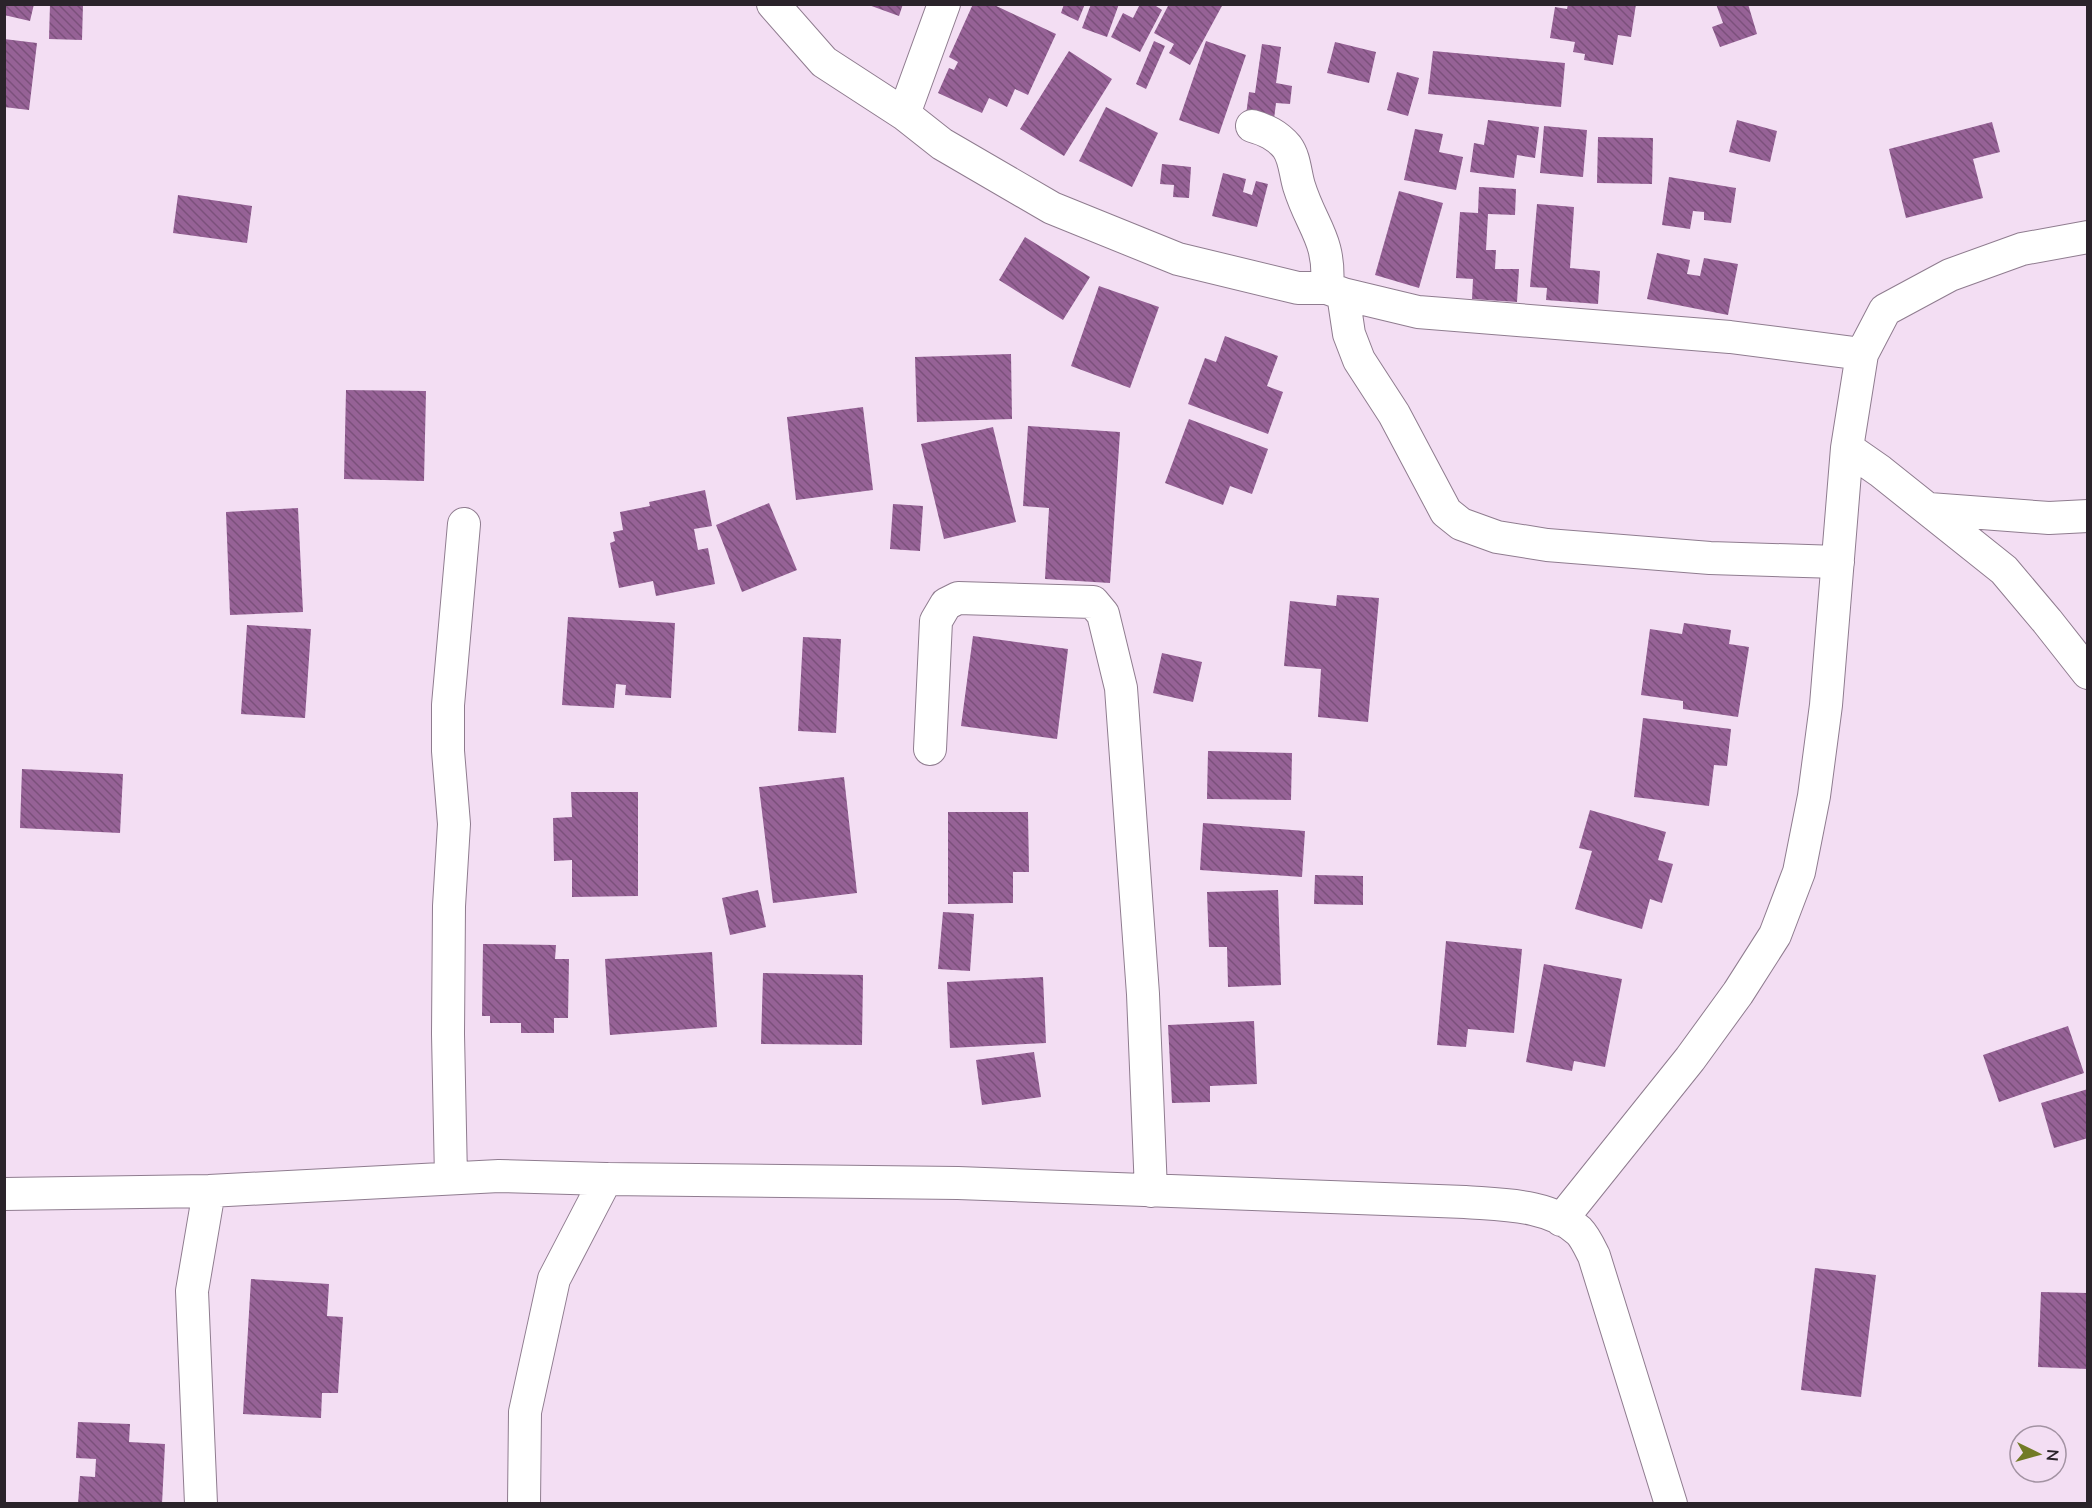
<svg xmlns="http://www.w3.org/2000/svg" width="2092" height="1508" viewBox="0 0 2092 1508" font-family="'Nunito Sans',sans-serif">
	<defs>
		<pattern id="building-back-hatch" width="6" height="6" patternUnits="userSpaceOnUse" patternTransform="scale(1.5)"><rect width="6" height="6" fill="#966296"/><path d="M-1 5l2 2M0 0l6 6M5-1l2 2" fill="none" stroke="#7b507b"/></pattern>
	</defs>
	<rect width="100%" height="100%" fill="#f3def3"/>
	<path fill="url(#building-back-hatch)" d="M4 4H34L30 21 4 15Z
		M50 4H83L82 40 49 39Z
		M866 4H903L899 16Z
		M973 4H992L1056 34 1028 95 1015 89 1007 107 989 98 982 113 938 93 949 68 954 70 958 62 949 57Z
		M1064 4H1085L1078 21 1061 13Z
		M1091 4H1119L1107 37 1082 28Z
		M1140 4H1153L1162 10 1140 52 1111 37 1123 13 1133 18Z
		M1169 4H1223L1190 65 1169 53 1174 44 1154 33Z
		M1568 4H1636L1631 37 1618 35 1613 65 1584 60 1585 54 1573 52 1575 42 1550 38 1555 7 1567 9Z
		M1716 4H1748L1757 34 1720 47 1712 27 1723 23Z
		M4 39 37 43 29 110 4 107Z
		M1154 41 1165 46 1146 89 1136 84Z
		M1206 41 1246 55 1219 134 1179 120Z
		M1335 42 1376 52 1369 83 1327 73Z
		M1262 44 1281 47 1276 83 1292 86 1290 104 1276 103 1274 119 1246 115 1249 92 1255 93Z
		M1069 51 1112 79 1064 156 1020 129Z
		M1433 51 1565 63 1561 107 1428 94Z
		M1397 72 1419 78 1408 116 1387 110Z
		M1106 107 1158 133 1132 187 1079 161Z
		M1488 120 1539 127 1535 158 1517 155 1514 178 1470 172 1474 143 1484 145Z
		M1737 120 1777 131 1770 162 1729 152Z
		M1992 122 2000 152 1973 159 1983 198 1906 218 1889 149Z
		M1544 126 1587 130 1583 177 1540 173Z
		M1415 129 1443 134 1439 152 1463 157 1456 190 1404 180Z
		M1598 137 1653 138 1652 184 1597 183Z
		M1162 164 1191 167 1189 198 1173 197 1174 185 1160 184Z
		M1223 173 1246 179 1243 192 1252 195 1256 181 1268 184 1257 227 1212 216Z
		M1669 177 1736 188 1731 223 1704 220V212L1693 211 1690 229 1662 225Z
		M1479 187 1516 189 1515 215 1488 214 1486 250H1496L1495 269H1519L1517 302 1472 299 1473 279 1456 278 1460 212 1478 213Z
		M1399 191 1443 203 1419 288 1375 275Z
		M178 195 252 206 247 243 173 233Z
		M1537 204 1574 207 1570 268 1600 271 1598 304 1546 300 1547 288 1530 287Z
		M1025 237 1090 277 1063 320 999 280Z
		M1657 253 1690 260 1687 274 1700 276 1704 258 1738 264 1728 315 1647 299Z
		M1099 286 1159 307 1130 388 1071 366Z
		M1225 336 1278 356 1267 386 1283 392 1268 434 1188 404 1205 358 1216 362Z
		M1011 354 1012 419 917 422 915 357Z
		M346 390 426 391 424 481 344 479Z
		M863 407 873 490 796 500 787 417Z
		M1189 419 1268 449 1252 494 1230 486 1223 505 1165 483Z
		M1028 426 1120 432 1110 583 1045 579 1049 508 1023 506Z
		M993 427 1016 522 944 539 921 444Z
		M705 490 712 526 694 529 698 550 708 548 715 584 656 596 653 581 619 588 610 543 615 541 613 532 623 530 620 512 650 506 649 502Z
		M769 503 797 570 742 592 716 525Z
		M893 504 923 506 920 551 890 549Z
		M298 508 303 612 230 615 226 512Z
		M1337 595 1379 598 1368 722 1318 717 1321 669 1284 666 1290 601 1336 606Z
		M568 617 675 623 671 698 625 695 626 685 616 684 614 708 562 705Z
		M1684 623 1731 630 1729 644 1749 647 1738 717 1683 709V701L1641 695 1650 629 1682 634Z
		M247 625 311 629 305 718 241 714Z
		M973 636 1068 649 1057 739 961 726Z
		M803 637 841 639 836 733 798 731Z
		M1162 653 1202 662 1193 702 1153 693Z
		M1643 718 1731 729 1727 766 1714 765 1709 806 1634 797Z
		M1208 751 1292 753 1291 800 1207 799Z
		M22 769 123 774 120 833 20 828Z
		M844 777 857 893 773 903 759 787Z
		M571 792H638V896L572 897V860L554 861 553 818 572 817Z
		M1590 810 1666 832 1658 860 1673 864 1662 903 1650 899 1642 929 1575 909 1592 851 1579 848Z
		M948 812H1028L1029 872H1013V903L948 904Z
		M1203 823 1305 831 1302 877 1200 870Z
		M1315 875 1363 876V905L1314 904Z
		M758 890 766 927 730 935 722 898Z
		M1278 890 1281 985 1228 987 1227 947H1209L1207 892Z
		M943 912 974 914 970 971 938 969Z
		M1446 941 1522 949 1514 1033 1468 1029 1466 1047 1437 1045Z
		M483 944 556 945 555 959H569L568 1018H554V1033H521V1023H490V1016H482Z
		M712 952 717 1027 610 1035 605 959Z
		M1544 964 1622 979 1605 1067 1574 1061 1572 1071 1526 1062Z
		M763 973 863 975 862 1045 761 1044Z
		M1043 977 1046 1043 950 1048 947 982Z
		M1254 1021 1257 1084 1210 1086V1102L1172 1103 1168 1025Z
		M2068 1026 2084 1073 1999 1102 1983 1055Z
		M1034 1052 1041 1097 982 1105 976 1060Z
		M2088 1089V1138L2054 1148 2041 1103Z
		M1815 1268 1876 1275 1861 1397 1801 1390Z
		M251 1279 329 1284 327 1316 343 1317 338 1393H322L321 1418 243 1414Z
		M2041 1292 2088 1293V1369L2038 1367Z
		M78 1422 130 1424 129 1442 165 1444 162 1504H78L80 1476 95 1477 96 1459 76 1458Z"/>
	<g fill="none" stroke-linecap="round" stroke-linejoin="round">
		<g stroke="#8f7c8f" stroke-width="34">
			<path id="minor" d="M773 4 824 62 904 114 942 144 1052 208 1178 259 1298 288H1327L1343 294 1418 312 1730 337 1862 354
				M904 114 944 4
				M1252 126C1266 130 1277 135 1287 147 1295 158 1295 173 1299 186 1312 228 1331 239 1327 288
				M1343 294 1349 334 1359 360 1394 414 1446 512 1461 524 1497 537 1547 545 1710 558 1838 562
				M1847 448 1880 471 2004 570 2047 621 2088 673
				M1929 509 2049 518 2088 516
				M930 749 936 621 946 604 958 598 1093 602 1103 614 1121 688 1143 994 1151 1191
				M451 1178 448 1034 449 906 454 824 448 751V705L464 524
				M4 1194 209 1191 499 1176 606 1179 958 1183 1465 1202C1503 1205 1549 1204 1579 1231 1585 1237 1590 1248 1594 1256L1671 1504
				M1561 1220 1690 1059 1738 993 1775 935 1799 872 1814 796 1826 705 1847 448 1862 354 1885 310 1950 275 2022 249 2088 237
				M201 1504 192 1291 209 1191
				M524 1504 525 1412 554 1279 606 1179"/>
		</g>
		<use href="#minor" stroke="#fff" stroke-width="32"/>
	</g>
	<rect width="2092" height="1508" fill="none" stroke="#2a232a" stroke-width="12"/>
	<g transform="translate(2038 1454) rotate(95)"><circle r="28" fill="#f3def3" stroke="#a393a3" stroke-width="1.5"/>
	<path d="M0-4.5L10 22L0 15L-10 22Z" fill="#727b26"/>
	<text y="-9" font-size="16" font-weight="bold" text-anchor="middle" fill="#2a232a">N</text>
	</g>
</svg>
